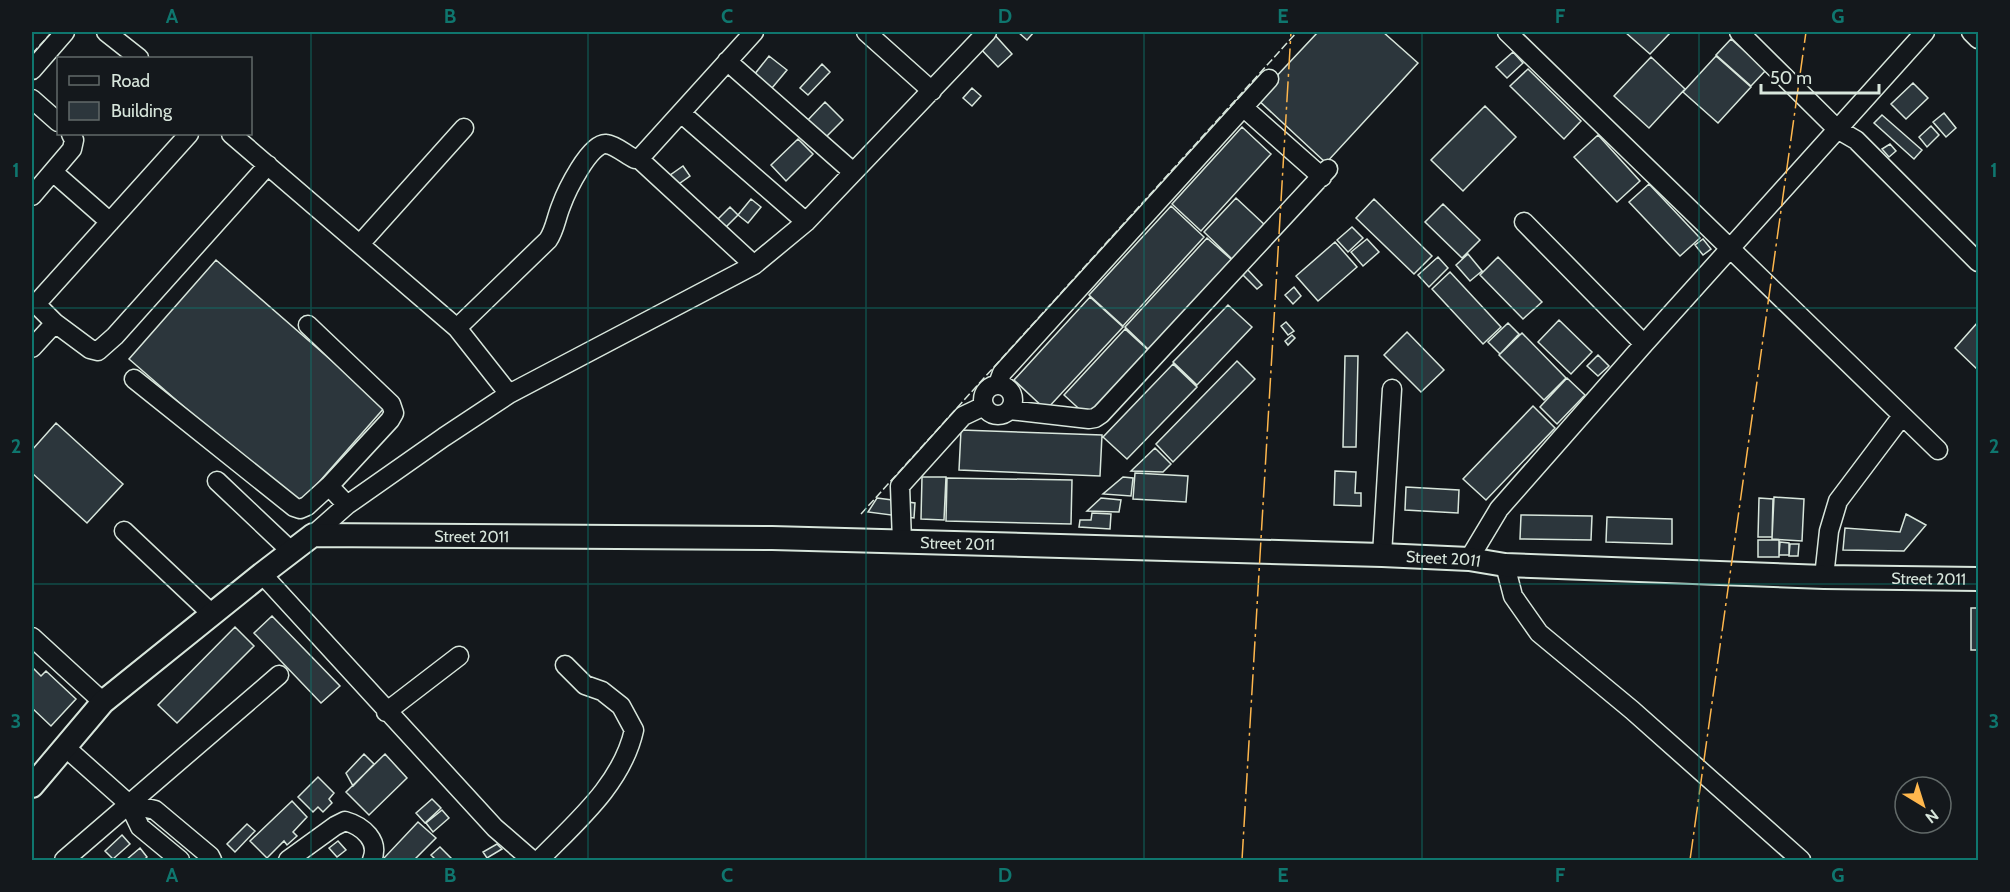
<svg xmlns="http://www.w3.org/2000/svg" width="2010" height="892" viewBox="0 0 2010 892" font-family="Cabin,sans-serif">
	<rect width="100%" height="100%" fill="#14181c"/>
	<path fill="#2c363c" stroke="#d8e6dc" stroke-width="1.5" d="M1018 32H1034L1027 40Z
		M1318 32H1383L1418 63 1326 163 1256 98Z
		M1625 32H1671L1650 54Z
		M993 33 1012 54 998 67 978 46Z
		M1731 39 1766 70 1751 86 1716 55Z
		M1513 52 1523 63 1507 78 1496 67Z
		M769 56 787 70 767 94 750 80Z
		M1716 56 1751 87 1718 123 1683 92Z
		M1651 57 1685 89 1649 128 1614 96Z
		M822 64 830 72 808 95 800 88Z
		M1528 69 1581 121 1564 139 1510 86Z
		M1913 83 1928 98 1906 119 1891 104Z
		M972 88 981 96 972 106 963 98Z
		M825 102 843 120 824 139 806 122Z
		M1485 106 1516 137 1463 191 1431 160Z
		M1944 113 1956 128 1946 137 1933 122Z
		M1882 115 1922 150 1914 159 1874 123Z
		M1931 126 1939 135 1927 147 1919 137Z
		M1242 127 1271 154 1201 231 1172 204Z
		M1598 135 1640 181 1617 202 1574 157Z
		M798 139 813 154 786 181 771 165Z
		M1890 144 1896 151 1889 157 1882 149Z
		M683 166 690 176 673 188 666 178Z
		M1649 184 1700 238 1680 256 1629 202Z
		M1236 198 1266 226 1233 260 1204 232Z
		M751 199 761 207 748 223 738 215Z
		M1374 199 1432 256 1414 274 1356 218Z
		M1443 204 1480 240 1462 258 1425 222Z
		M1171 206 1204 237 1123 326 1089 295Z
		M730 207 738 215 721 232 713 224Z
		M1352 227 1363 238 1348 252 1337 240Z
		M1207 238 1232 260 1149 350 1125 327Z
		M1367 239 1379 252 1363 266 1351 252Z
		M1703 239 1711 249 1703 255 1695 245Z
		M1335 242 1357 267 1318 301 1296 276Z
		M1468 254 1482 271 1470 281 1456 265Z
		M1438 257 1448 268 1429 287 1418 275Z
		M1498 257 1542 302 1523 319 1480 275Z
		M216 260 385 407 298 506 129 359Z
		M1247 269 1262 285 1257 289 1242 274Z
		M1450 272 1501 327 1483 344 1432 289Z
		M1294 287 1301 296 1293 304 1285 295Z
		M1090 297 1123 327 1046 410 1014 380Z
		M1228 305 1252 327 1197 385 1173 362Z
		M1559 320 1592 352 1571 374 1538 342Z
		M1286 322 1294 331 1288 335 1281 326Z
		M1978 322V370L1955 348Z
		M1508 323 1519 334 1500 354 1488 342Z
		M1125 329 1148 350 1088 417 1064 395Z
		M1407 332 1444 370 1421 392 1384 355Z
		M1522 333 1566 378 1544 400 1499 355Z
		M1292 335 1295 338 1288 345 1285 341Z
		M1598 355 1609 366 1598 376 1587 366Z
		M1345 356H1358L1356 447H1343Z
		M1237 361 1255 379 1173 462 1156 444Z
		M1173 364 1197 387 1127 459 1103 437Z
		M1567 378 1585 395 1557 424 1540 407Z
		M1533 406 1555 428 1486 500 1463 479Z
		M56 423 123 484 87 523 32 473V450Z
		M961 430 1102 435 1100 476 959 470Z
		M1155 448 1171 464 1163 472 1131 471Z
		M1335 471 1356 472 1355 493H1361V506L1334 505Z
		M1135 473 1188 476 1186 502 1133 499Z
		M922 477H946L944 520 921 519Z
		M1123 477 1133 478 1131 496 1103 494Z
		M947 478 1072 480 1071 524 946 521Z
		M1406 487 1459 490 1458 513 1405 510Z
		M1774 497 1804 499 1802 541 1772 539Z
		M877 498 915 503 914 518 868 512Z
		M1101 498 1121 500 1119 512 1087 511Z
		M1759 498 1773 499 1772 537H1758Z
		M1092 513 1111 514 1110 529 1079 527 1080 520H1091Z
		M1906 514 1926 525 1904 551 1843 550 1845 528 1900 532Z
		M1521 515 1592 516 1591 540 1520 539Z
		M1607 517 1672 519V544L1606 542Z
		M1758 540H1779V557H1758Z
		M1780 542 1789 543V555H1779Z
		M1790 544H1799L1798 556H1789Z
		M1971 608H1978V650H1971Z
		M272 616 340 686 321 703 254 633Z
		M235 627 254 646 177 723 158 705Z
		M32 667 41 676 46 671 76 699 51 726 32 708Z
		M364 754 374 764 353 786 346 773Z
		M385 754 407 778 369 815 346 792Z
		M318 777 334 793 329 799 332 803 323 812 318 807 313 812 298 797Z
		M432 799 441 808 425 823 416 813Z
		M292 801 307 817 293 832 297 836 287 845 284 841 267 858 250 841Z
		M442 810 449 818 433 832 426 823Z
		M418 822 436 838 414 860H387L384 858Z
		M247 824 255 831 235 852 227 844Z
		M122 835 130 844 113 859 105 851Z
		M338 841 346 850 337 857 329 848Z
		M497 844 502 849 487 858 483 852Z
		M440 847 453 860H436L431 855Z
		M140 848 147 857 144 860H126Z"/>
	<g fill="none" stroke-linecap="round" stroke-linejoin="round">
		<g stroke="#d8e6dc" stroke-width="21">
			<path id="minor" d="M106 32 139 58
				M866 32 932 91
				M1507 32 1938 450
				M1739 32 1837 129 1856 140 1978 262
				M1971 32 1978 39
				M727 61 853 172
				M32 70 65 32
				M32 99 58 122
				M1243 107 1322 177
				M681 113 806 222
				M231 134 457 328 509 394
				M639 159 754 32
				M53 172 110 222
				M32 196 72 149 74 140 71 134
				M1524 222 1644 344
				M360 244 464 128
				M55 323 90 349 98 351 115 336 268 165
				M308 325 391 404 394 413 390 420 329 486 347 505
				M457 328 548 240C555 230 556 218 561 206 566 192 590 142 606 144 616 145 626 155 635 159H639L754 265
				M32 348 55 323 36 304 189 134
				M134 379 294 507 300 509 307 506 329 486
				M998 384 1002 373 1269 79
				M983 400a15 15 0 1 1 30 0a15 15 0 1 1-30 0Z
				M1009 410 1089 419 1095 418 1101 414 1328 169
				M217 481 291 551
				M124 531 212 614
				M313 535 347 505 444 437 509 394 754 265 806 222 987 32
				M902 542 900 486 963 416 984 406
				M1382 555 1392 389
				M1469 559 1499 509 1644 344 1925 32
				M1505 565 1513 596 1539 633 1632 710 1801 860
				M262 574 495 828 532 860
				M1824 577 1829 531 1838 501 1902 416
				M32 637 103 702
				M386 712 459 656
				M65 747 129 804 140 827 180 860
				M129 804 155 810 210 856 212 860
				M64 860 279 675
				M288 860 335 826 345 821C363 826 380 841 372 860
				M539 860C576 822 622 784 634 730L621 706 602 691 585 685 565 665"/>
		</g>
		<g stroke="#d8e6dc" stroke-width="26">
			<g id="major">
				<path id="s1" d="M32 786 103 702 262 574 313 535 772 538 1382 555 1469 559 1505 565 1824 577 1978 579"/>
			</g>
		</g>
		<use href="#minor" stroke="#14181c" stroke-width="18"/>
		<use href="#major" stroke="#14181c" stroke-width="22"/>
		<path stroke="#d8e6dc" stroke-width="1.5" stroke-dasharray="8 3" stroke-linecap="butt" d="M32 54 52 32
			M861 514 1297 32"/>
		<path stroke="#ffb74d" stroke-width="1.5" stroke-dasharray="21 4.5 3 4.5" stroke-linecap="butt" d="M1242 860 1291 32
			M1690 860 1806 32"/>
	</g>
	<path fill="none" stroke="#0f766e" stroke-width="1.5" stroke-opacity="0.55" d="M311 32V860M588 32V860M866 32V860M1144 32V860M1422 32V860M1699 32V860M32 308H1978M32 584H1978"/>
	<g text-anchor="middle" dominant-baseline="central" stroke-width="4.5" stroke-linejoin="round" paint-order="stroke">
		<g font-size="16" fill="#d8e6dc" stroke="#14181c">
			<text stroke="none"><textPath href="#s1" startOffset="537">Street 2011</textPath></text>
			<text stroke="none"><textPath href="#s1" startOffset="1023">Street 2011</textPath></text>
			<text stroke="none"><textPath href="#s1" startOffset="1509">Street 2011</textPath></text>
			<text stroke="none"><textPath href="#s1" startOffset="1995">Street 2011</textPath></text>
		</g>
	</g>
	<rect width="2010" height="892" fill="none" stroke="#14181c" stroke-width="66"/>
	<rect x="57" y="57" width="195" height="78" fill="#14181c" stroke="#626a69" stroke-width="1.5"/>
	<rect x="69" y="76" width="30" height="9" fill="#14181c" stroke="#626a69" stroke-width="1.5"/>
	<text x="111" y="87" font-size="18" fill="#d8e6dc">Road</text>
	<rect x="69" y="102" width="30" height="18" fill="#2c363c" stroke="#626a69" stroke-width="1.5"/>
	<text x="111" y="117" font-size="18" fill="#d8e6dc">Building</text>
	<g transform="translate(1923 805) rotate(142)"><circle r="28" fill="#14181c" stroke="#626a69" stroke-width="1.5"/>
	<path d="M0-4.5L10 22L0 15L-10 22Z" fill="#ffb74d"/>
	<text y="-9" font-size="16" font-weight="bold" text-anchor="middle" fill="#d8e6dc">N</text>
	</g>
	<path d="M1761 84v9h118v-9" fill="none" stroke="#d8e6dc" stroke-width="3"/>
	<text x="1770" y="84" font-size="18" fill="#d8e6dc" stroke="#14181c" stroke-width="4.5" paint-order="stroke">50 m</text>
	<rect x="33" y="33" width="1944" height="826" fill="none" stroke="#0f766e" stroke-width="2"/>
	<g font-size="20" text-anchor="middle" font-weight="bold" fill="#0f766e">
		<text x="172" y="23">A</text>
		<text x="450" y="23">B</text>
		<text x="727" y="23">C</text>
		<text x="1005" y="23">D</text>
		<text x="1283" y="23">E</text>
		<text x="1560" y="23">F</text>
		<text x="1838" y="23">G</text>
		<text x="16" y="177">1</text>
		<text x="1994" y="177">1</text>
		<text x="16" y="453">2</text>
		<text x="1994" y="453">2</text>
		<text x="16" y="728">3</text>
		<text x="1994" y="728">3</text>
		<text x="172" y="882">A</text>
		<text x="450" y="882">B</text>
		<text x="727" y="882">C</text>
		<text x="1005" y="882">D</text>
		<text x="1283" y="882">E</text>
		<text x="1560" y="882">F</text>
		<text x="1838" y="882">G</text>
	</g>
</svg>
